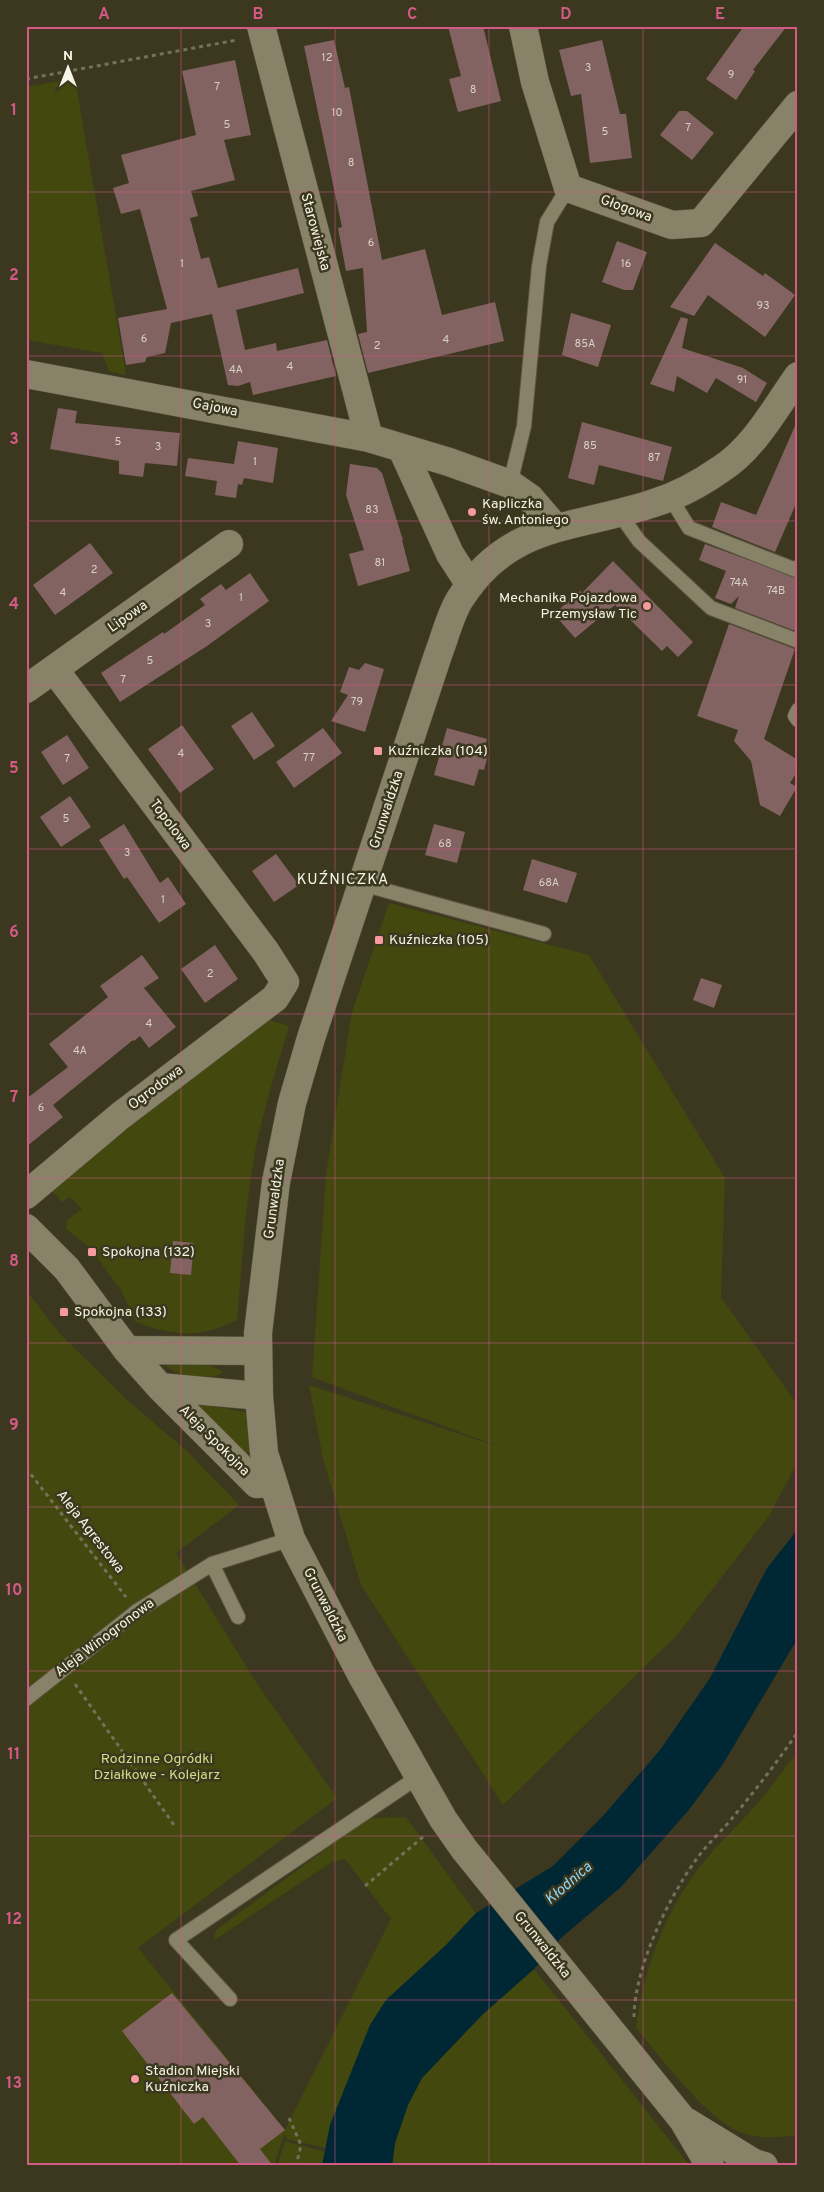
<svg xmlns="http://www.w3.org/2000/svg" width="824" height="2192" viewBox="0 0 824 2192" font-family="Overpass,sans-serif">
	<rect width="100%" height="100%" fill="#3c381f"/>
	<path fill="#42480e" d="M75 78 126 375 109 371 102 353 26 340V87Z
		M389 903 589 955 725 1178 721 1297 798 1406V1461L769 1516 677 1635 503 1805 361 1585 323 1459 309 1385 503 1448 312 1377 326 1174 352 1012Z
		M263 1018 289 1026C277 1068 263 1110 255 1152 245 1208 242 1264 237 1320 200 1339 174 1336 136 1322L121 1290 89 1247 66 1229 67 1220 82 1209 70 1197 62 1202 49 1188Z
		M26 1290 60 1334 127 1400 187 1451 239 1505 176 1553 258 1685 337 1798 138 1948 285 2130 391 1919 345 1859 332 1862 216 1939 214 1938 216 1930 368 1818 406 1817 476 1913 446 1945 386 2000 370 2025 330 2125 326 2148 287 2139 284 2134 274 2166H26Z
		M186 1363 210 1366 224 1372C208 1382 178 1378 165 1365Z
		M196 1403 245 1412 247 1414 252 1453H246L195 1405Z
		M798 1751V2135C780 2137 762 2139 745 2134 709 2123 661 2057 636 2028 642 1978 661 1922 691 1879 709 1852 734 1830 756 1805 771 1788 784 1769 798 1751Z
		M534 1969 690 2166H392L395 2143 408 2105 422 2078 482 2015Z
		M285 2141 325 2152 322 2166H277Z"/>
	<path fill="#002734" d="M798 1529V1638L723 1764 688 1811 621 1887 561 1938 534 1969 482 2015 422 2078 408 2105 395 2143 392 2166H322L330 2125 370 2025 386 2000 446 1945 476 1913 553 1866 602 1817 660 1750 710 1678 767 1568Z"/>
	<path fill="#826361" d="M448 26H483L501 101 458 112 449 79 461 76Z
		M744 26H787L753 70 755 71 736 100 706 79Z
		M334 40 345 88 349 87 382 260 425 249 442 315 495 302 504 341 368 373 358 334 367 332 363 268 346 271 338 228 342 227 304 46Z
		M602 40 620 114H626L632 158 590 163 581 94 571 96 559 50Z
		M235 60 251 135 224 140 235 180 191 191 198 216 190 218 201 259 209 257 218 288 298 268 304 293 236 310 245 350 276 343 277 351 327 340 336 376 253 395 250 382 238 386 228 385 212 314 171 323 165 353 147 357 145 362 126 365 118 318 167 309 140 209 121 214 113 188 129 183 121 155 196 135 182 71Z
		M679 111H687L714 133 692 160 660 135Z
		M617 241 647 252 633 290H624L602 282Z
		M715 243 763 276 765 273 795 295 765 337 708 295 694 316 670 307Z
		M571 313 611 325 598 367 562 355Z
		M681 317 688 319 682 348 743 368 767 383 756 402 716 378 707 393 677 376 674 392 650 384Z
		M58 408 77 411 75 423 180 433 177 466 145 463 143 477 119 474V461L50 449Z
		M798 419V499L775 552 712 527 721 502 756 515Z
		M582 422 672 447 663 481 599 465 594 485 568 478Z
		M238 441 278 448 273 483 244 478 242 485 238 484 236 498 215 495 217 481 185 476 188 458 234 464Z
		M350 464 377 468 382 473 403 540H402L410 571 358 586 349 554 364 550 346 495Z
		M90 543 113 573 55 615 33 585Z
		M705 544 798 578V632L735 608 739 596 731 604 715 598 726 571 699 560Z
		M613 561 693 642 678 657 667 646 662 651 615 605 575 638 554 614 580 591 582 593Z
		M250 573 269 601 207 646 120 702 101 673 163 632 164 634 205 605 200 599 221 584 226 590Z
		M729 624 795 649 764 739 798 760V770L790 783 797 787 780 816 760 805 751 761 734 741 738 730 697 716Z
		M365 663 384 669 365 732 331 721 348 695 340 692 349 667 359 670Z
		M252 712 275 746 254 760 231 726Z
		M182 725 214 769 180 793 148 749Z
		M323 728 342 753 294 788 276 762Z
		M447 728 487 739 484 749 489 751 484 770 479 769 474 786 434 775Z
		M67 735 89 768 63 785 41 752Z
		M70 796 91 827 61 847 40 817Z
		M124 824 160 883 168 877 186 904 159 923 127 877 124 879 99 840Z
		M434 824 465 832 457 863 425 855Z
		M276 854 299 885 274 902 252 871Z
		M532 859 577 873 567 903 523 890Z
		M215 945 238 979 205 1003 181 969Z
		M142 955 159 978 144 988 176 1027 149 1048 140 1036 134 1041 133 1040 53 1105 63 1117 26 1147V1099L68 1067 49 1044 108 997 100 986Z
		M701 978 722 985 714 1008 693 1000Z
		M173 1241 194 1243 191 1275 170 1273Z
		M172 1993 285 2130 260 2149 273 2166H241L203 2117 194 2124 122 2031Z"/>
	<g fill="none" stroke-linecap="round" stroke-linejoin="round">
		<g stroke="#5a5641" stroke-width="16">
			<path id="service" d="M510 484 524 426 539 266 547 222 568 188
				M670 497 689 528 796 570 798 567
				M619 513 639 541 711 608 798 641
				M798 710 795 716 798 720
				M362 884 544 934
				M238 1617 212 1564 291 1539
				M26 1699 137 1611 212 1564
				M230 1999 176 1940 418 1777"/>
		</g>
		<g stroke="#5a5641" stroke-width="29">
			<path id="minor" d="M261 26 369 438
				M523 26 535 82 568 188 672 225 701 223 798 105
				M26 374 369 438 449 462 510 484 530 498 555 527
				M402 449 450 554 470 585
				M26 689 229 544
				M26 1195 120 1116 275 998 285 982 266 952 54 669
				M26 1228 67 1269 127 1350 160 1387 257 1484 272 1483
				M127 1350 258 1351
				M160 1387 259 1396"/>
		</g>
		<g stroke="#5a5641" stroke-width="29">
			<path id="tertiary" d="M687 2122 754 2163 764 2166
				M710 2166 683 2120 464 1849 443 1819 361 1674 291 1539 264 1453 259 1396 258 1333 276 1182 292 1103 311 1038 438 655C445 637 450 615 460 599 509 521 577 529 654 503 677 496 701 483 721 469 754 448 776 407 798 376"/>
		</g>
		<path stroke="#74715b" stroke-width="3" stroke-dasharray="4 4" stroke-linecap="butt" d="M26 79 237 40
			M26 1468 126 1597
			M75 1684 174 1825
			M365 1886 424 1836
			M634 2017C635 1966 668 1898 698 1857 710 1841 726 1827 738 1811 759 1786 779 1759 798 1732
			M289 2118 301 2145 296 2166"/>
		<use href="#service" stroke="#888368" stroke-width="14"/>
		<use href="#minor" stroke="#888368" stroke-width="28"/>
		<use href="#tertiary" stroke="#888368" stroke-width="28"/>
	</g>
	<path fill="none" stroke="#d25a84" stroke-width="1" stroke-opacity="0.55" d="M181 26V2166M335 26V2166M489 26V2166M643 26V2166M26 192H798M26 356H798M26 521H798M26 685H798M26 849H798M26 1014H798M26 1178H798M26 1343H798M26 1507H798M26 1671H798M26 1836H798M26 2000H798"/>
	<g fill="#f59b9d" stroke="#3c381f" stroke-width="2">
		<circle cx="472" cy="512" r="5"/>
		<circle cx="647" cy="606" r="5"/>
		<rect x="373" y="746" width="10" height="10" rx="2.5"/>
		<rect x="374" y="935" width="10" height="10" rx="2.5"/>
		<rect x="87" y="1247" width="10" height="10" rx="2.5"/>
		<rect x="59" y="1307" width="10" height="10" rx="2.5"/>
		<circle cx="135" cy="2079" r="5"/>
	</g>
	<g text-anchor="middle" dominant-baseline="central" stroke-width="5" stroke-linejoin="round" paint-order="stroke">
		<g font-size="11" fill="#d9d0c4">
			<text x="327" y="58">12</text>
			<text x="588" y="68">3</text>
			<text x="731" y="75">9</text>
			<text x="217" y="87">7</text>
			<text x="473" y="90">8</text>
			<text x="337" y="113">10</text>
			<text x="227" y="125">5</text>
			<text x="688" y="128">7</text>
			<text x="605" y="132">5</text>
			<text x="351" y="163">8</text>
			<text x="371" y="243">6</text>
			<text x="182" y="264">1</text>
			<text x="626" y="264">16</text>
			<text x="763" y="306">93</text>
			<text x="144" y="339">6</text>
			<text x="446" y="340">4</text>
			<text x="585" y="344">85A</text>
			<text x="377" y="346">2</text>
			<text x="290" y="367">4</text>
			<text x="236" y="370">4A</text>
			<text x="742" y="380">91</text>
			<text x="118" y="442">5</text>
			<text x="590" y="446">85</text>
			<text x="158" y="447">3</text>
			<text x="654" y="458">87</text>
			<text x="255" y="462">1</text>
			<text x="372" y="510">83</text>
			<text x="380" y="563">81</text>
			<text x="94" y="570">2</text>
			<text x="739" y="583">74A</text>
			<text x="776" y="591">74B</text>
			<text x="63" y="593">4</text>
			<text x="241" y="598">1</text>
			<text x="208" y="624">3</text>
			<text x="150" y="661">5</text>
			<text x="123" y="680">7</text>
			<text x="357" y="702">79</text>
			<text x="181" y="754">4</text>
			<text x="309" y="758">77</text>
			<text x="67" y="759">7</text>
			<text x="66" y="819">5</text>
			<text x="445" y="844">68</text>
			<text x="127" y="853">3</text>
			<text x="549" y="883">68A</text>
			<text x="163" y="900">1</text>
			<text x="210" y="974">2</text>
			<text x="149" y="1024">4</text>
			<text x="80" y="1051">4A</text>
			<text x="41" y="1108">6</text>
		</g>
		<g font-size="14" fill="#f6f4e5" stroke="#3c381f">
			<text transform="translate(626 209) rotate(20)">Głogowa</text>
			<text transform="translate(315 232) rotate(75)">Starowiejska</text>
			<text transform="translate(215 408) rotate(11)">Gajowa</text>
			<text transform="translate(128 617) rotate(-35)">Lipowa</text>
			<text transform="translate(387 810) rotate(-72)">Grunwaldzka</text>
			<text transform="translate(170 825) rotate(53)">Topolowa</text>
			<text transform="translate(156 1088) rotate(-37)">Ogrodowa</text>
			<text transform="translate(275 1199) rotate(-82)">Grunwaldzka</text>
			<text transform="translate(214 1441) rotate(45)">Aleja Spokojna</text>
			<text transform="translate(90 1532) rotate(52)">Aleja Agrestowa</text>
			<text transform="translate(325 1605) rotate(63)">Grunwaldzka</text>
			<text transform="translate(105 1638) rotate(-37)">Aleja Winogronowa</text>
			<text transform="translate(542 1945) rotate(51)">Grunwaldzka</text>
		</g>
		<g font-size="14" fill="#f6f4e5" stroke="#3c381f" text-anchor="start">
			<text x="482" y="504">Kapliczka<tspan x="482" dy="16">św. Antoniego</tspan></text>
			<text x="637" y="598" text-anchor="end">Mechanika Pojazdowa<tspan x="637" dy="16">Przemysław Tic</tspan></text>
			<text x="388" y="751">Kuźniczka (104)</text>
			<text x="389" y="940">Kuźniczka (105)</text>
			<text x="102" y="1252">Spokojna (132)</text>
			<text x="74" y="1312">Spokojna (133)</text>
			<text x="145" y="2071">Stadion Miejski<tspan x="145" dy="16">Kuźniczka</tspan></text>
		</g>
		<g font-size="14" fill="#d3de87" stroke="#3c381f">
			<text x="157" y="1759">Rodzinne Ogródki<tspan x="157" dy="16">Działkowe - Kolejarz</tspan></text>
		</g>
		<g font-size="15" letter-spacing="1" fill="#f6f4e5" stroke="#3c381f">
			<text x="343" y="880">KUŹNICZKA</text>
		</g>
		<g font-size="15" font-style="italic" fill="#8bdaf8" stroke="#3c381f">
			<text transform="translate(569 1884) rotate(-41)">Kłodnica</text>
		</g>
	</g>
	<rect width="824" height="2192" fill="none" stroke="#3c381f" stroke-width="55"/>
	<g transform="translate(68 68)" stroke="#3c381f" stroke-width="4" paint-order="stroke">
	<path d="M0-4L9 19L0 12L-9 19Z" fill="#f6f4e5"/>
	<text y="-8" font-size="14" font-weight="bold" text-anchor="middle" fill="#f6f4e5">N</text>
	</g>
	<rect x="28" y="28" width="768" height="2136" fill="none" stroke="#d25a84" stroke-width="2"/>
	<g font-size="16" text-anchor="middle" font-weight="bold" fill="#d25a84">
		<text x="104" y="19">A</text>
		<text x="258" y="19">B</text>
		<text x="412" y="19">C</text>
		<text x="566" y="19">D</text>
		<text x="720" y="19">E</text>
		<text x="14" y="115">1</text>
		<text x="14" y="280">2</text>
		<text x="14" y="444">3</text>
		<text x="14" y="609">4</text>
		<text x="14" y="773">5</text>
		<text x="14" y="937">6</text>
		<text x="14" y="1102">7</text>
		<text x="14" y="1266">8</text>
		<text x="14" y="1430">9</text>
		<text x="14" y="1595">10</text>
		<text x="14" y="1759">11</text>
		<text x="14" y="1924">12</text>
		<text x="14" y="2088">13</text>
	</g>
</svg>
